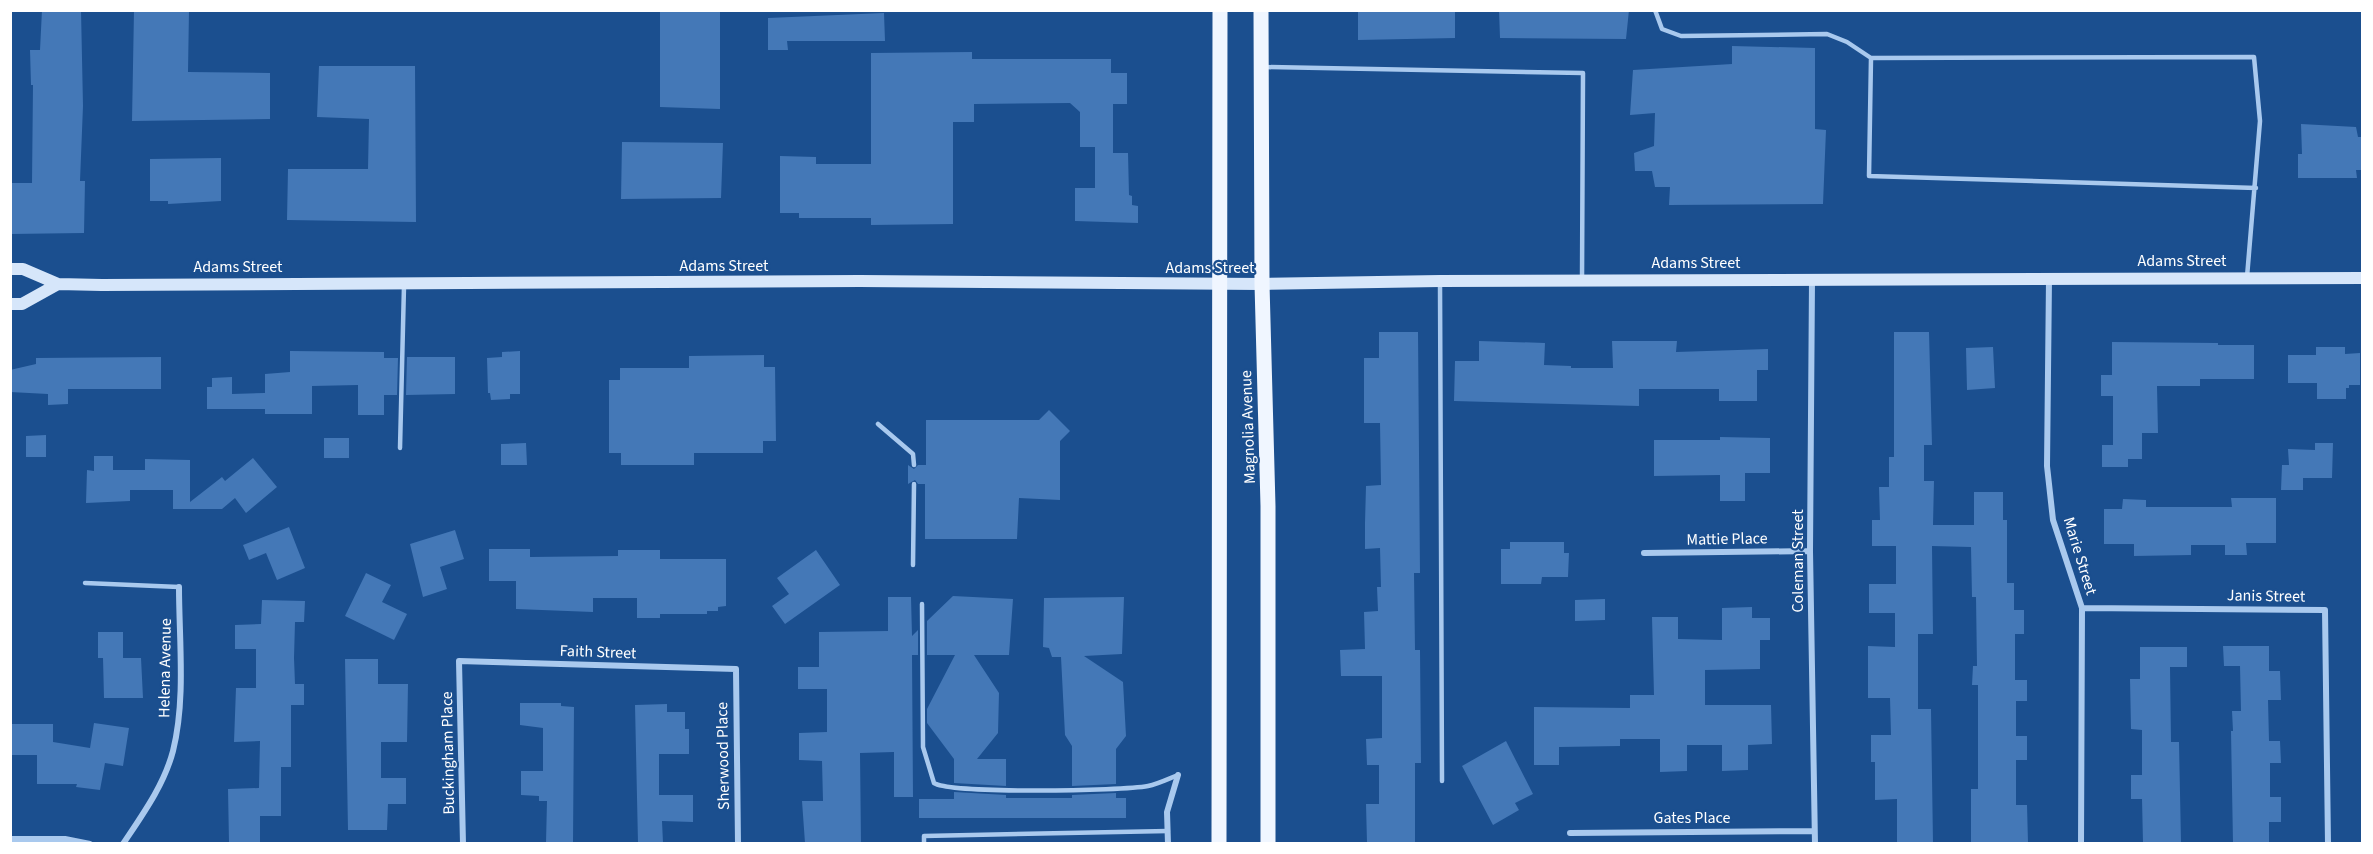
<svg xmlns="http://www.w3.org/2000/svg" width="2373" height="854" viewBox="0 0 2373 854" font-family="'Source Sans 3',sans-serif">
	<rect width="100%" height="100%" fill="#1b4f8f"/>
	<path fill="#4478b7" d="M42 10H81L83 106 80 181H85L84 233 10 234V183H32L33 85H31L30 50H40Z
		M134 10H189L188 72 270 73V119L132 121Z
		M660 10H720V109L660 107Z
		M1358 10H1455V38L1358 40Z
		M1499 10H1629L1626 39 1500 38Z
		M884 13 885 41H787L788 50H768V18Z
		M1732 46 1815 48V129L1826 130 1823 204 1669 205 1670 187H1655L1652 171H1635L1634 153 1654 146 1655 113 1630 115 1633 70 1732 64Z
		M972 52V59H1111V73H1127V104H1113V153H1128L1129 195 1132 196V205L1138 206V223L1075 221V188H1095V147H1080V112L1070 103 974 104V122H953V224L871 225V218H799V213H780V156L816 157V164H871V53Z
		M319 66H415L416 222 287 220 288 169H368L369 119 317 117Z
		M2301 124 2356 127 2358 137H2362V170H2356L2357 178H2298V154H2302Z
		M622 142 723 143 721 198 621 199Z
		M221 158V201L168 204V201H150V159Z
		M1379 332H1418L1420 573H1414L1415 650H1420L1421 763H1415V843H1367L1366 804H1379V765H1367L1366 739 1382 738V676H1341L1340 650 1365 649 1364 612 1378 611 1377 587H1381L1380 548 1365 549V523L1366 486 1381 485 1380 423H1364V358H1379Z
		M1894 332H1929L1932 445H1924V481H1934L1933 525H1974V492H2003V520H2007V583H2014V610H2024V634H2015V680H2027V701H2016V736H2027V760H2016V805H2027L2028 843H1971V789H1978V685H1972L1973 666H1977L1976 597H1972L1971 547 1932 546 1933 634H1918V709H1931L1933 843H1897V799L1875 800V762H1871V735H1891L1890 698H1868V646L1895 647V613H1869V584H1896V546H1872V520H1880L1879 487H1889V457H1894Z
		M1479 341 1545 343 1544 365 1571 366V368H1613L1612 341H1677L1676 352 1768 349V370H1757V401H1719V389H1639V406L1454 401 1455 361H1479Z
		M2112 342 2218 343V345H2254V379H2200V386H2157L2158 433H2142V459H2128V467H2102V445H2113V396H2101V375H2112Z
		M1993 347 1995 388 1967 390 1966 348Z
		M2316 347H2345V354L2360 353V385H2349V388H2346V399H2317V383H2288V355H2316Z
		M290 351 384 352V358H398L397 395H384V415H358V385L312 386V414H265V409H207V387H212V378L232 377V394L265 393V374L290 372Z
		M520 351V394H510V399L491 400 490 393H488L487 358 502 357V352Z
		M764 355V367H775L776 441H763V453H694V465H621V453H609V380H620V368H689V356Z
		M161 357V389H68V404L48 405V394L10 392V370L36 364V358Z
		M407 357H455V394L406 395Z
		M1049 410 1070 431 1060 441V500L1019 498 1017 539H925V484H918L915 480 908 484V465L914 469 918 465H926V420H1039Z
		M46 435V457H26V436Z
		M1720 437 1770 438V473H1745V501H1720V475L1654 476V440H1720Z
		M324 438H349V458H324Z
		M526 443 527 465H501V444Z
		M2315 443H2333L2332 478H2303V490H2281L2282 465H2289L2288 449 2315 450Z
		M94 456H113V470H145V459L190 460V502L222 477 225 481 253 458 277 487 246 513 235 498 222 509H173V490H130V501L86 503 87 470 94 471Z
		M2231 498H2276V543H2246L2247 555H2225V545H2191V555L2134 556V544H2104V509H2122L2123 499 2146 500V507H2232Z
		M289 527 305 568 277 580 266 553 249 560 243 545Z
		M455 530 464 559 440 567 447 589 423 597 410 544Z
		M1510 542H1564V553H1569L1568 577H1542L1541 584H1501V549H1510Z
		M489 549H530V557L618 556V550H660V559H726V606L718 607V611H707V614H660V618H637V598H593V612L516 609V581H489Z
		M816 550 840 585 785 624 772 606 789 594 777 578Z
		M366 573 391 585 382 602 407 614 394 640 345 616Z
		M953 596 1013 599 1009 655H974L999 693 998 733 977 759H1006V786L954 783V759L927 723V709L955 655H927V621Z
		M888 597H911L912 636 918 630V655H912L913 797H894V752L860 753 861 843H805L802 801H823L822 761 799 760V733L827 732V689H798V667H819V632L888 631Z
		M1124 597 1122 654 1084 656 1123 682 1126 736 1116 749V784L1072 786V746L1065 735 1061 657H1052L1049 648 1043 647 1044 598Z
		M1605 599V620L1575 621V600Z
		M262 600 305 601 304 622H295L294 658 295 684H304V705H291V767H281V816H260V843H229L228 789 259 788 260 741 234 742 236 688H256V649H235V625L261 624Z
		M1752 607V618H1770V640H1760V669L1705 670V705H1771L1772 744 1748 745V770L1722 771V745H1687V771L1660 772V739H1620V746L1559 747V765H1534V707L1630 708V695H1654L1652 617H1678V639L1722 640V608Z
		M98 632H123V658H141L143 698H104L103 658H98Z
		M2223 646H2269V671H2280L2281 700H2268L2269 741H2280L2281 763H2270V797H2281V822H2269V843H2233L2231 731H2233L2232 711H2241L2240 666H2224Z
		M2140 647H2187V667H2170L2171 742H2179L2181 843H2143L2142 799H2131V775H2142V730L2131 729 2130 679H2140Z
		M345 659H378V684H408L407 742H381V778H406V804H388L387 830H348Z
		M520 703H561V706L574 707 573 843H546L547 801H539V796L521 795V771H543V728L520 725Z
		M667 704V712H685V729H689V754H659V795H693V822L662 821 663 843H638L635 705Z
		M94 723 129 728 123 766 105 763 100 790 76 787 77 784H37V755H10V724H53V742L90 748Z
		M1506 741 1533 794 1515 803 1519 810 1493 825 1462 766Z
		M954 792 1006 795V798H1072V795L1116 793V798H1126V818H919V799H954Z"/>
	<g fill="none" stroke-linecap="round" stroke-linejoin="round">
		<path stroke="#a9c9ee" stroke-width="4.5" d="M1655 10 1662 29 1681 36 1827 34 1847 42 1871 58
			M1264 67 1583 73 1582 280
			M2247 277 2260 121 2254 57 1871 58 1869 176 2256 188
			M1440 283 1442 781
			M878 424 913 454 914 465
			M400 448 404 286
			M913 565 914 484
			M85 583 179 587
			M922 604 923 747 934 783C951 794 1122 791 1148 786 1158 784 1168 779 1178 775
			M924 844V836L1168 831"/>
		<path stroke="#a9c9ee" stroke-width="6" d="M2049 279 2047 466 2053 520 2082 608 2081 844
			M1812 280 1810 551 1815 844
			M1644 553 1810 551
			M2082 608 2325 610 2328 844
			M1570 833 1814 831
			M10 839H65L90 844
			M123 844C143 814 164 785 173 751 186 699 179 640 179 587
			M463 844 459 661 736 669 738 844
			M1168 844 1167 812 1178 775"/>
		<path stroke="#d6e6fa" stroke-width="12" d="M10 269H23L58 284 102 285 860 281 1262 284 1440 281 2362 278
			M10 304H22L58 284"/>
		<path stroke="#f0f6ff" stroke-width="15" d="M1261 10 1262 284 1268 506V844
			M1219 844 1220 10"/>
	</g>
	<g text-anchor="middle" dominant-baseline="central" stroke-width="4.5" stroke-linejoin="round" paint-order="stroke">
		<g font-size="16" fill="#fff" stroke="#1b4f8f">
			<text x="2182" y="261">Adams Street</text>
			<text x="1696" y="263">Adams Street</text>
			<text x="724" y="266">Adams Street</text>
			<text x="238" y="267">Adams Street</text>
			<text x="1210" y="268">Adams Street</text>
			<text transform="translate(1248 427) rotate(-92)">Magnolia Avenue</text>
			<text transform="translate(1727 539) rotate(-1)">Mattie Place</text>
			<text transform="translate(2080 556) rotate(73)">Marie Street</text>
			<text transform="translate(1798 561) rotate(-90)">Coleman Street</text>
			<text transform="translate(2266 596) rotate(1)">Janis Street</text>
			<text transform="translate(598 652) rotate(2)">Faith Street</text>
			<text transform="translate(165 668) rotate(-89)">Helena Avenue</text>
			<text transform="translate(448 753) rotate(-91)">Buckingham Place</text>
			<text transform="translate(723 756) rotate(-91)">Sherwood Place</text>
			<text x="1692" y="818">Gates Place</text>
		</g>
	</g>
	<rect width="2373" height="854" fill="none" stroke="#ffffff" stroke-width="24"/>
</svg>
